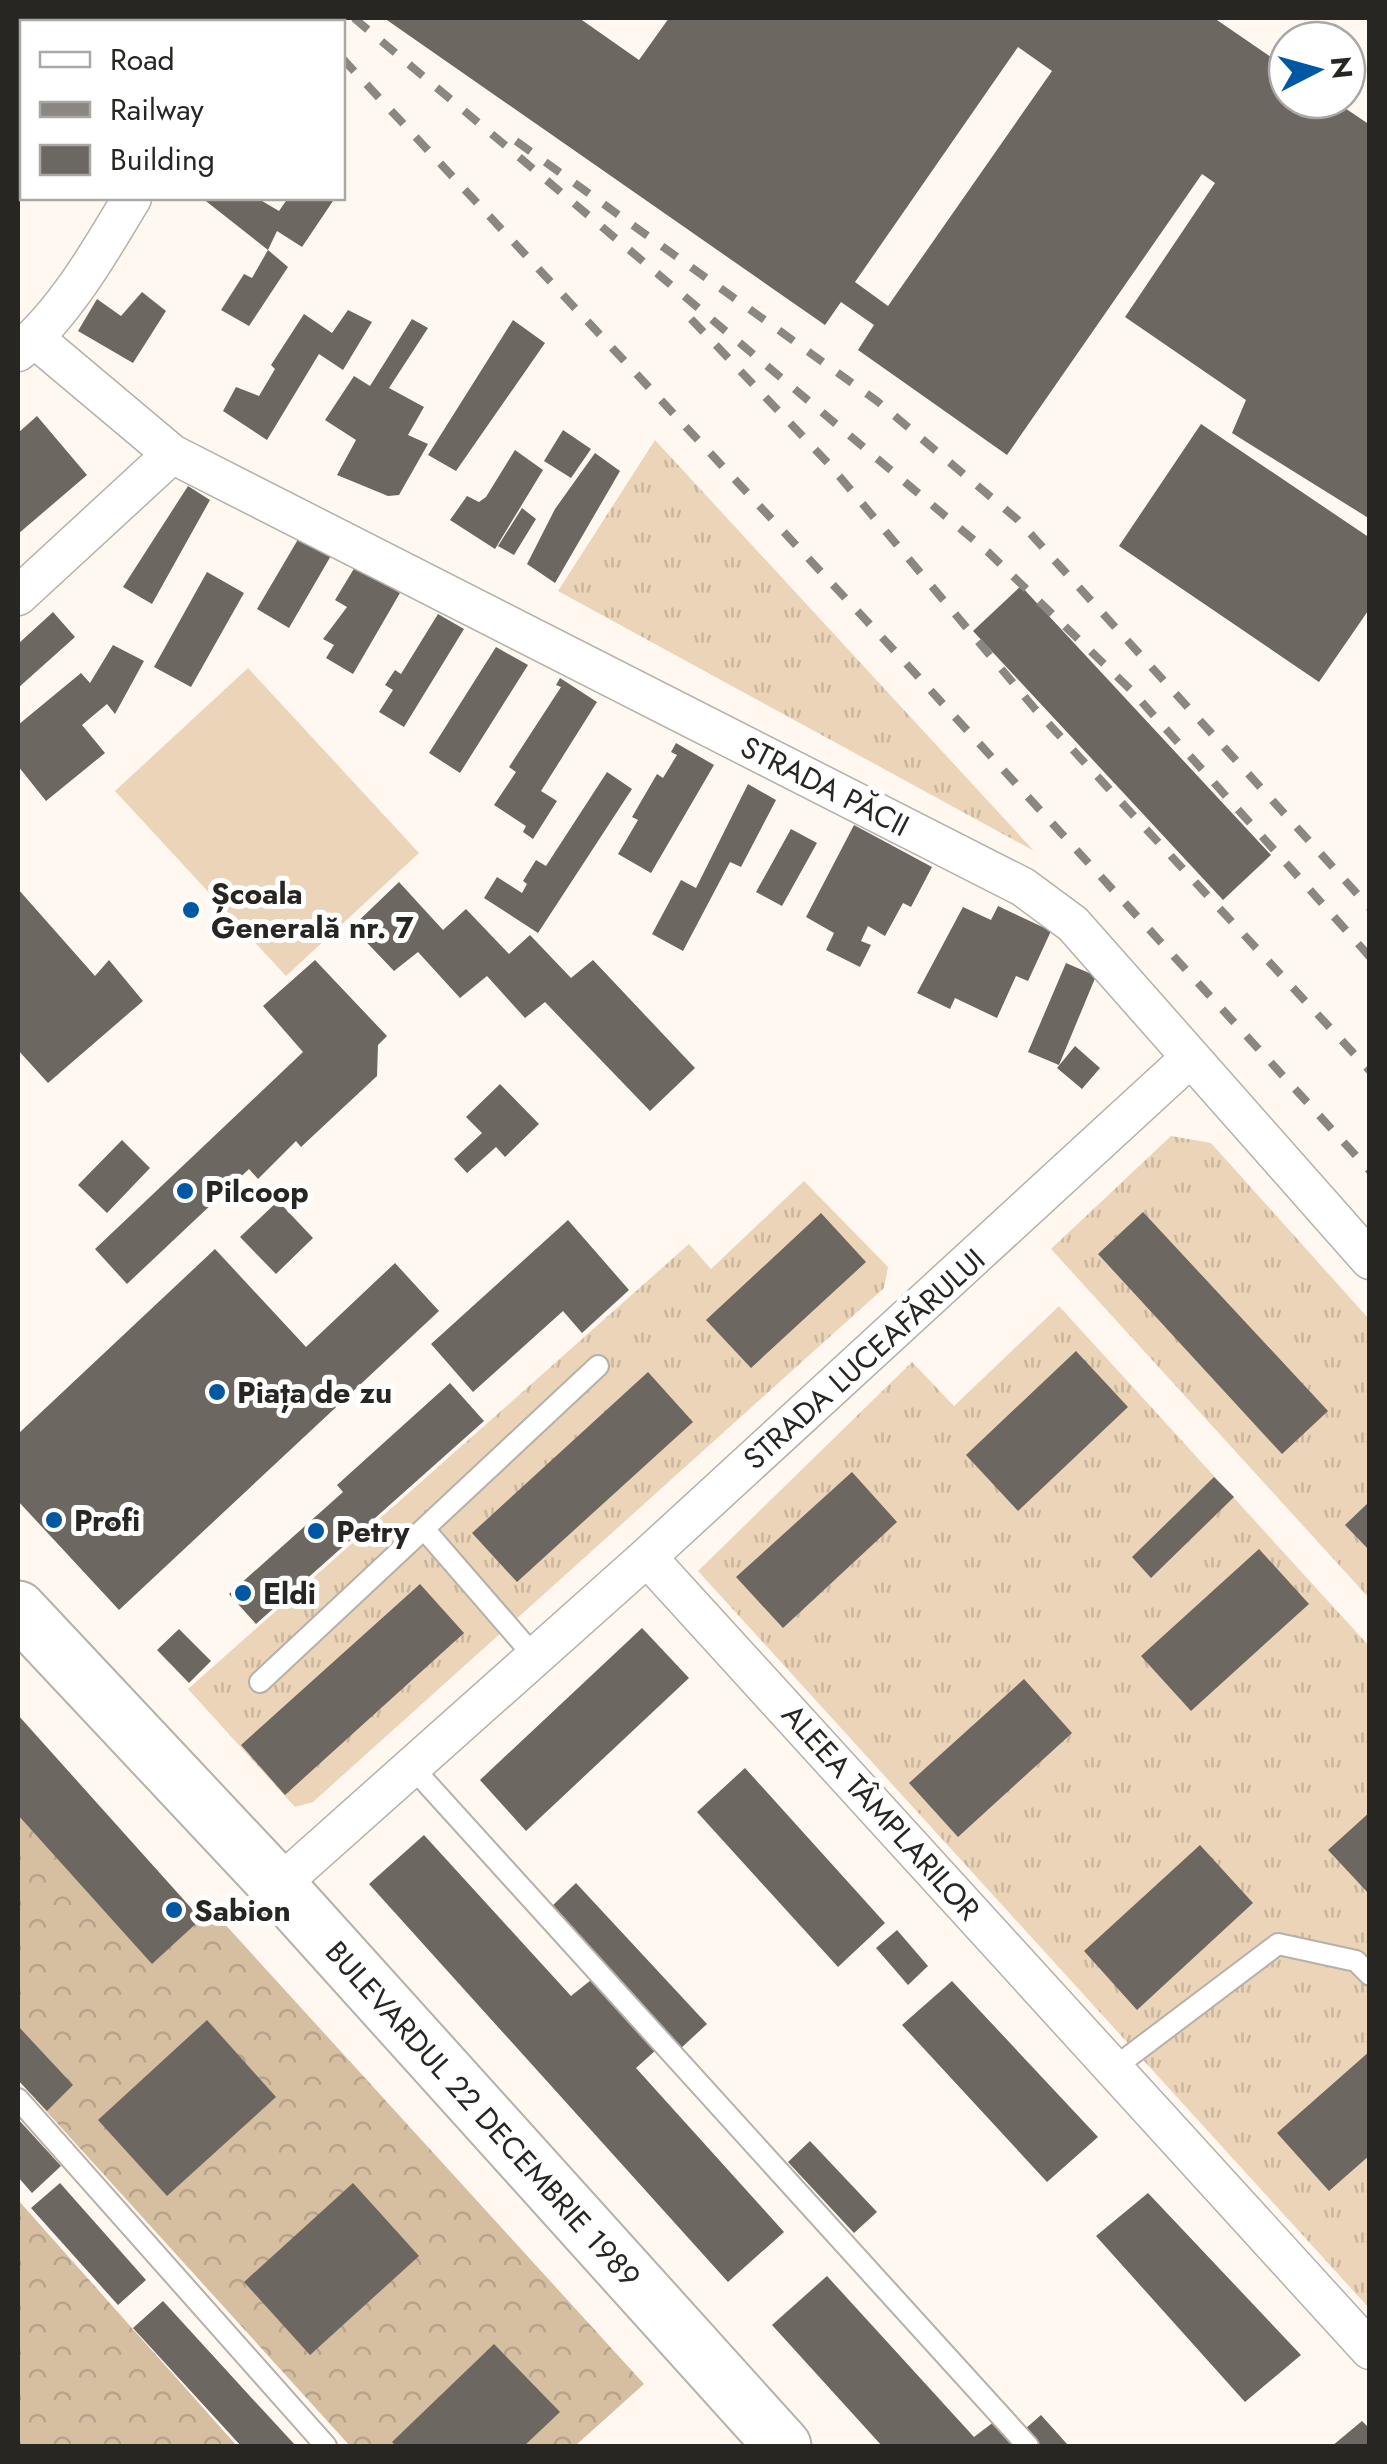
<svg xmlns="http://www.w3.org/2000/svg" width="1387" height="2464" viewBox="0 0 1387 2464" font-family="Jost,sans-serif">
	<defs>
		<pattern id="grass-tufts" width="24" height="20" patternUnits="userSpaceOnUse" patternTransform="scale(2.5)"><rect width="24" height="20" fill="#ebd4b7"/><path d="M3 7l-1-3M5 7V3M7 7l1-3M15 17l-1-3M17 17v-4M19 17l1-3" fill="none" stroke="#cab69d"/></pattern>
		<pattern id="forest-crowns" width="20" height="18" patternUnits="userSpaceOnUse" patternTransform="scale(2.5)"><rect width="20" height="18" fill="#d6bea0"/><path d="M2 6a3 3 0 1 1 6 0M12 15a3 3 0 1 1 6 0" fill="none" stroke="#b8a38a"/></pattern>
	</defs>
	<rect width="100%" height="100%" fill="#fef8f1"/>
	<path fill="url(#grass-tufts)" d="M655 440 1035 852H1036L558 591Z
		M1171 1136 1211 1143 1369 1319V1598L1051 1249Z
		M804 1181 888 1267 884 1288 313 1802 295 1807 188 1689 689 1244 711 1269Z
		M1059 1306 1369 1646V2308L698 1571 912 1362 954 1406Z"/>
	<path fill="url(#forest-crowns)" d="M18 1814 152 1963 211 1909 644 2384 575 2446H350L18 2080Z
		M18 2200 237 2446H18Z"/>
	<path fill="#ebd4b7" d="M248 668 419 853 286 976 115 791Z"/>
	<path fill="#6c6761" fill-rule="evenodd" d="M384 18H579L639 60 669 18H1214L1287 68V100H1333L1370 125V519L1232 433 1246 400 1125 317 1215 183 1202 174 1007 455 858 350 874 325 841 302 825 325ZM1018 47 1052 71 888 306 855 282Z
		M202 198H257L279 211 288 198H335L302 247 277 231 268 250 288 267 249 326 221 310 244 274 252 278 268 250Z
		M142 292 166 311 133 363 78 331 97 299 121 316Z
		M348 310 372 322 343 370 319 354 267 440 223 411 236 387 259 396 275 369 271 365 304 314 332 333Z
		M412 319 428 328 389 388 424 407 408 435 428 444 399 495 388 496 337 475 356 440 325 420 354 376 370 386Z
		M513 320 545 343 456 471 428 455Z
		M37 416 87 475 18 534V433Z
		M1201 424 1370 538V608L1319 682 1119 546Z
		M563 430 591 449 571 478 544 461Z
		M515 450 543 470 495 549 450 520 467 496 479 502 486 497Z
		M595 453 620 471 555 583 527 564 555 509Z
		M188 486 210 500 152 604 123 587Z
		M522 508 536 519 514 555 498 546Z
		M300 536 332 554 289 628 257 609Z
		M355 567 400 593 353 674 326 658 334 645 323 639 347 607 335 600Z
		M207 572 244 593 191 687 154 667Z
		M1021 586 1271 855 1223 900 973 631Z
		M53 612 75 637 18 688V644Z
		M438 614 464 629 404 727 379 712 393 690 385 685 395 670 401 674Z
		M113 645 144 661 115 714 107 704 82 725 105 753 46 801 18 766V725L81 673 90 683Z
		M496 647 528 665 460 773 429 753Z
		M560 678 597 702 541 791 557 801 533 839 523 832 526 826 494 805 516 772 509 767 561 687 556 685Z
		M676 743 714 765 651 873 618 854 638 820 632 817 657 774 663 778 677 755 671 752Z
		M607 772 632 789 538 933 484 898 497 877 522 893 527 884 523 881 536 860 546 866Z
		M748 784 776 800 741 867 730 862 683 951 652 934 681 880 696 888Z
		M854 825 932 867 911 907 903 903 885 936 868 926 861 941 871 945 860 967 826 950 834 933 806 917Z
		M791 829 817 843 782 906 756 892Z
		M399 882 443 930 466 909 509 954 530 935 571 978 593 960 695 1068 650 1111 545 1002 525 1018 487 976 460 998 418 952 394 971 352 927Z
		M18 889 95 976 109 960 143 1001 48 1083 18 1050Z
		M998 906 1051 931 1028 981 1016 976 997 1018 955 998 950 1009 917 993 963 907 991 920Z
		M315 960 387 1036 378 1045 377 1076 301 1147 296 1141 258 1179 249 1169 127 1284 95 1249 303 1052 263 1006Z
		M1066 963 1096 976 1059 1065 1028 1052Z
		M1075 1046 1100 1068 1082 1089 1057 1068Z
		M500 1084 539 1124 505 1157 496 1147 467 1173 454 1159 482 1133 466 1117Z
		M122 1140 150 1168 107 1213 78 1185Z
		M278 1201 313 1238 276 1274 240 1237Z
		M1143 1212 1328 1411 1282 1454 1098 1254Z
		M821 1213 866 1262 751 1368 706 1320Z
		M568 1220 629 1290 582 1333 563 1311 473 1392 431 1344Z
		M215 1249 306 1347 395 1263 439 1311 119 1610 18 1501V1434Z
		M1076 1351 1128 1407 1018 1511 966 1455Z
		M648 1372 693 1422 517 1582 472 1533Z
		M450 1383 484 1421 256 1624 229 1594 343 1492 337 1485Z
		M852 1472 897 1522 783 1628 736 1577Z
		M1214 1477 1234 1497 1151 1578 1132 1557Z
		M1370 1501V1551L1345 1525Z
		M1259 1549 1309 1604 1191 1711 1141 1656Z
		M420 1584 464 1633 285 1795 241 1745Z
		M642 1628 689 1678 526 1831 480 1780Z
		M179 1629 211 1661 189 1683 157 1650Z
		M1024 1679 1072 1733 958 1837 909 1783Z
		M18 1715 201 1919 152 1964 18 1815Z
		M745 1768 885 1923 838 1967 697 1812Z
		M1370 1812V1895L1328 1850Z
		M424 1835 571 1996 591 1980 656 2050 636 2068 784 2232 728 2282 369 1884Z
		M1200 1845 1253 1903 1137 2010 1084 1951Z
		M576 1883 707 2024 680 2049 550 1908Z
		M897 1930 928 1966 908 1985 876 1948Z
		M952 1981 1098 2137 1047 2182 902 2025Z
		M207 2020 276 2097 167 2196 98 2120Z
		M18 2026 73 2085 47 2111 18 2080Z
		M1370 2051V2155L1329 2191 1277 2133Z
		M18 2119 61 2166 32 2193 18 2177Z
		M810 2141 877 2212 854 2233 788 2162Z
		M60 2183 146 2280 118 2305 31 2208Z
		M353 2183 419 2256 310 2355 244 2282Z
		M1148 2193 1301 2355 1245 2402 1096 2236Z
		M827 2276 974 2437 995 2421 1018 2446H882L772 2325Z
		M163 2301 260 2407 296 2446H241L133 2328Z
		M494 2344 560 2412 524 2446H396L392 2442Z
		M1041 2415 1067 2444 1064 2446H1041L1025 2429Z
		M1362 2421 1370 2429V2446H1332Z"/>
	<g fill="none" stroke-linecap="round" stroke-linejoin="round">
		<g stroke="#b6b0a9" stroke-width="24">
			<path id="service" d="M424 1529 535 1657
				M260 1682 598 1366
				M412 1767 1028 2446
				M1115 2067 1278 1944 1356 1961 1370 1975
				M18 2099 326 2446"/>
		</g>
		<g stroke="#b6b0a9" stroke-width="41">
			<path id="minor" d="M197 18 207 22
				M34 338 172 454 1023 887 1073 924 1370 1260
				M18 352C65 313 101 250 132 198
				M18 596 172 454
				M647 1557 1370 2350
				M278 1886 647 1557 1190 1058"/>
		</g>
		<g stroke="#b6b0a9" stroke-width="59">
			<path id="primary" d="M18 1609 278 1886 783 2446"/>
		</g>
		<use href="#service" stroke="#fff" stroke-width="20"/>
		<use href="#minor" stroke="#fff" stroke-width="38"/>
		<use href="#primary" stroke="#fff" stroke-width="55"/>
		<path stroke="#8a8681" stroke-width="8" stroke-dasharray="18 18" stroke-linecap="butt" d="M306 18 310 22
			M354 18 988 552 1131 690 1370 957
			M342 58 891 647 1370 1171
			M516 141 877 401 1018 520 1370 908
			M691 319 829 464 1035 709 1370 1071"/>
	</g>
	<g fill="#0057a4" stroke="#fff" stroke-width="4">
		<circle cx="191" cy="910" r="10"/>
		<circle cx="185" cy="1191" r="10"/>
		<circle cx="217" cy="1392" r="10"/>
		<circle cx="54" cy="1520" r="10"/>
		<circle cx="316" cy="1531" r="10"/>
		<circle cx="243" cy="1593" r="10"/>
		<circle cx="174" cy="1910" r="10"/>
	</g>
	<g text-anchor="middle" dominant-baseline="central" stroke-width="10" stroke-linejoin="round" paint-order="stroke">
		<g font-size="30" fill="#282623" stroke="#fff">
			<text transform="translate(825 786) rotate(27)">STRADA PĂCII</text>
			<text transform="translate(864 1359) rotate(-42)">STRADA LUCEAFĂRULUI</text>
			<text transform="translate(881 1812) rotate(48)">ALEEA TÂMPLARILOR</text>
			<text transform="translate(483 2114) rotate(48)">BULEVARDUL 22 DECEMBRIE 1989</text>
		</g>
		<g font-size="30" font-weight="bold" fill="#282623" stroke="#fff" text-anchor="start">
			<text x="211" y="893">Școala<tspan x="211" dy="34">Generală nr. 7</tspan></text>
			<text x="205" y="1191">Pilcoop</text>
			<text x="237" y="1392">Piața de zu</text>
			<text x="74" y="1520">Profi</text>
			<text x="336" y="1531">Petry</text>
			<text x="263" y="1593">Eldi</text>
			<text x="194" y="1910">Sabion</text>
		</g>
	</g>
	<rect width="1387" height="2464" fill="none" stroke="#282623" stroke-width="40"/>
	<rect x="20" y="20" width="325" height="180" fill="#ffffff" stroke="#a9a8a7" stroke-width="2.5"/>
	<rect x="40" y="52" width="50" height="15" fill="#ffffff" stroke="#a9a8a7" stroke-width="2.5"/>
	<text x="110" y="70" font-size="30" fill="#282623">Road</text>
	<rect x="40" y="102" width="50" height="15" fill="#8a8681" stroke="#a9a8a7" stroke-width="2.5"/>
	<text x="110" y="120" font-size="30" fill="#282623">Railway</text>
	<rect x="40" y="145" width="50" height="30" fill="#6c6761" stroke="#a9a8a7" stroke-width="2.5"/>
	<text x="110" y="170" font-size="30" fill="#282623">Building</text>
	<g transform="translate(1317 70) rotate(84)"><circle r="48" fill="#ffffff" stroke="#a9a8a7" stroke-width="2.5"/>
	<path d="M0-8L18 38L0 25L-18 38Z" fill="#0057a4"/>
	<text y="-15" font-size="28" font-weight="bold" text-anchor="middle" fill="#282623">N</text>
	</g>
</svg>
